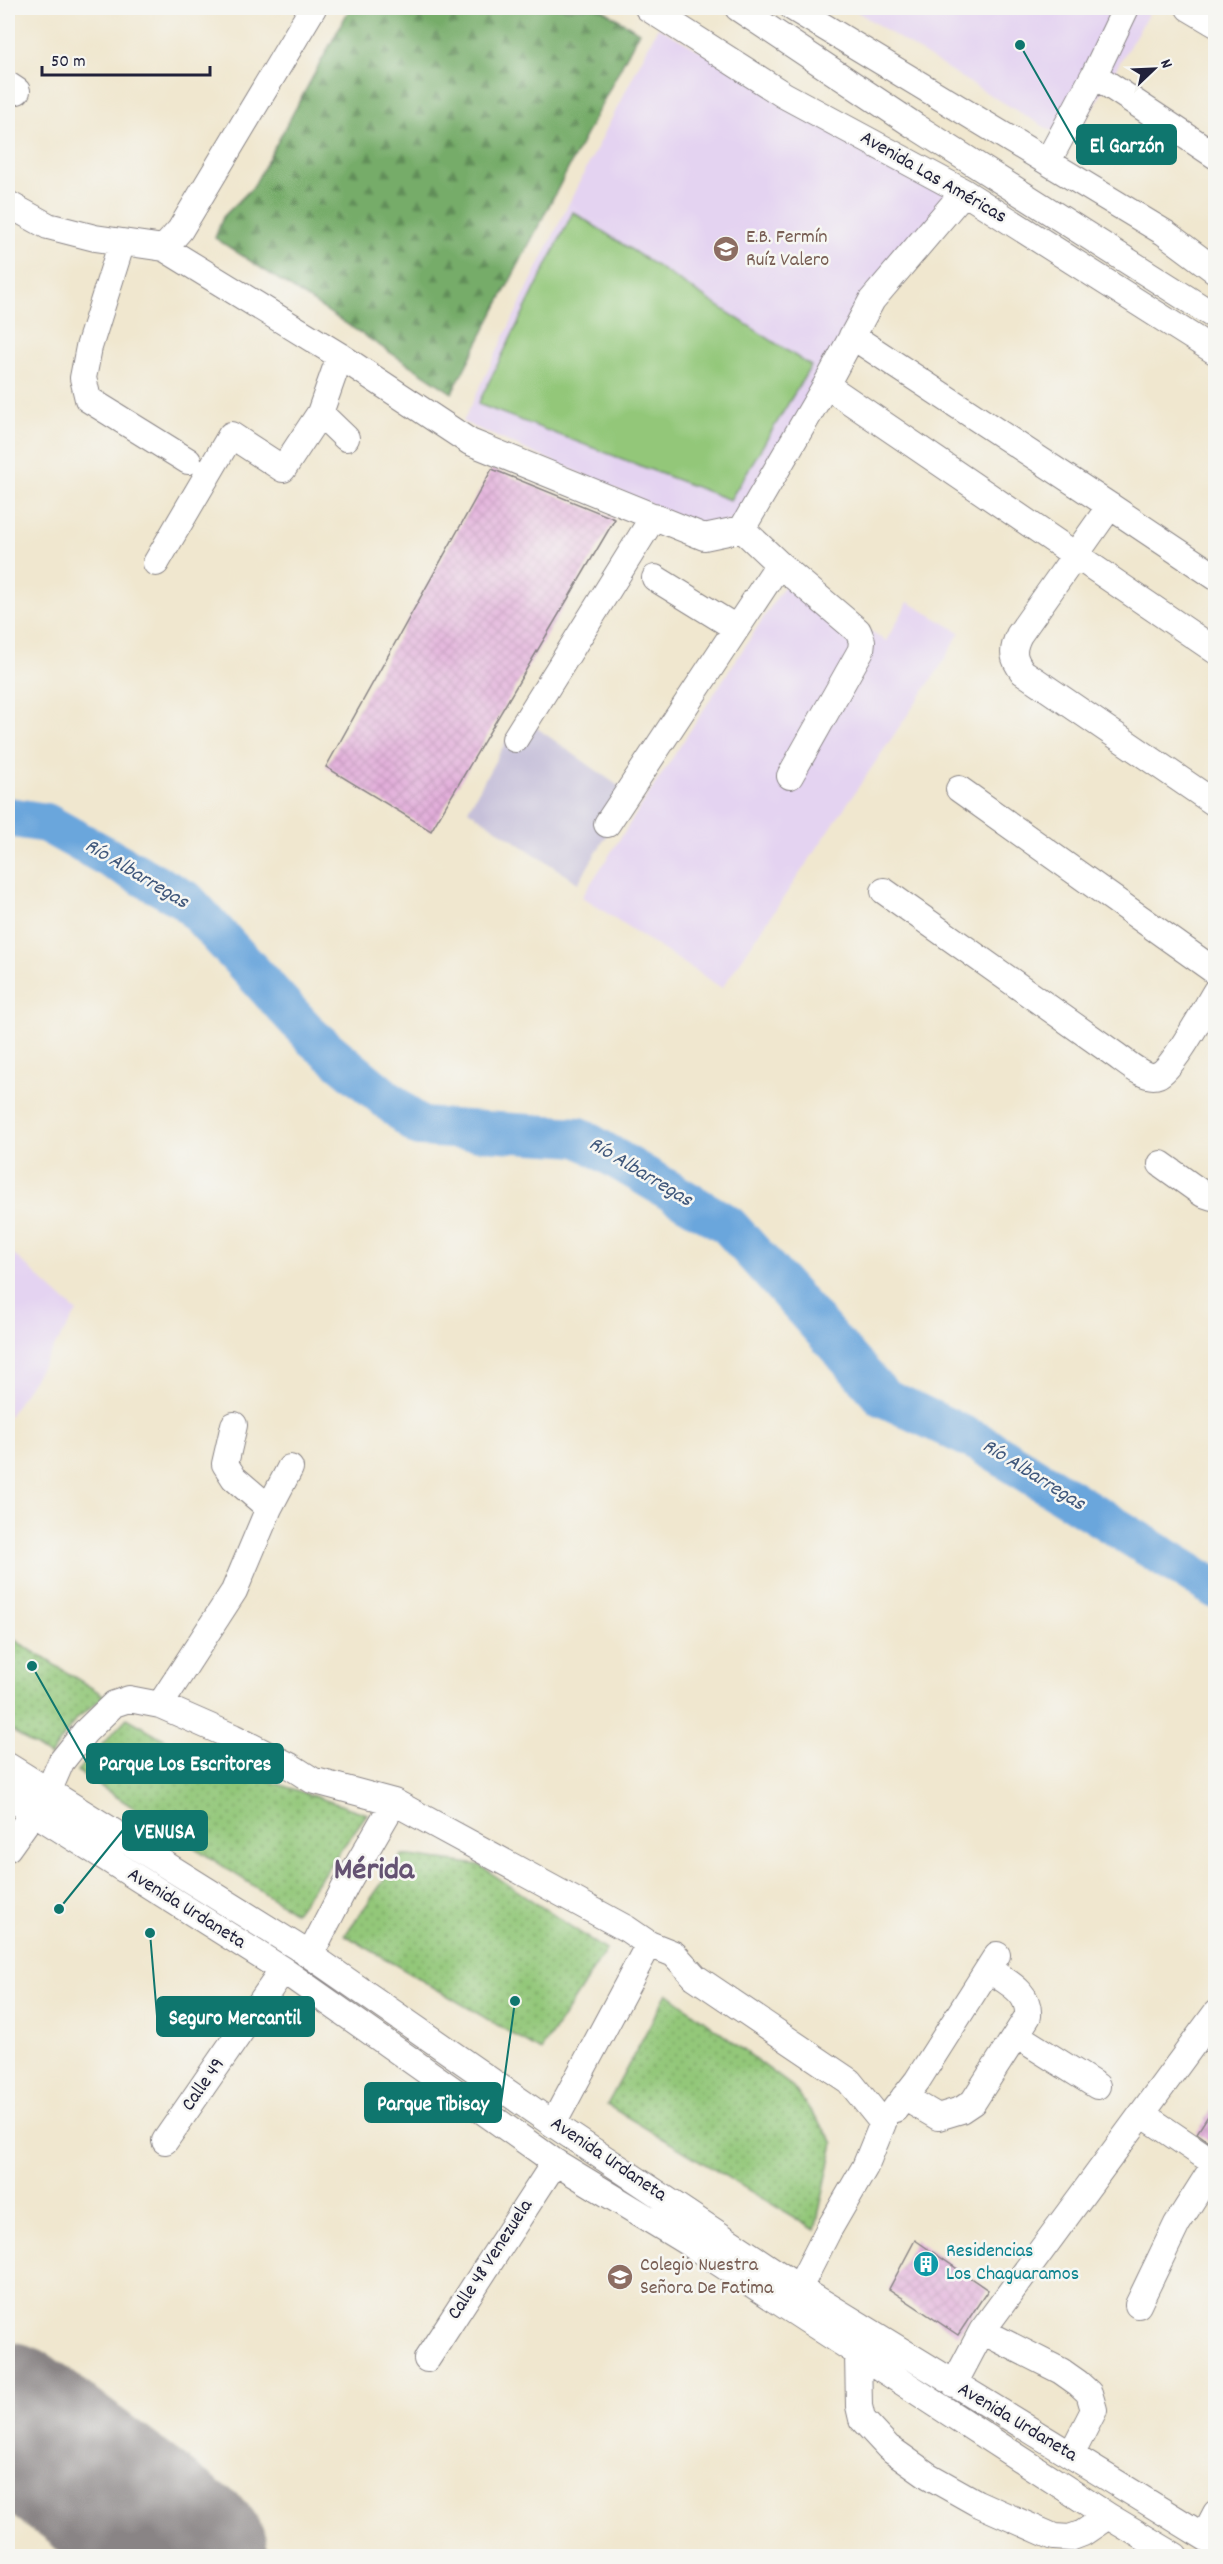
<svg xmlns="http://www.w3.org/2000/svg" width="1223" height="2564" viewBox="0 0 1223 2564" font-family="Dekko,sans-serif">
	<defs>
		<pattern id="forest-firs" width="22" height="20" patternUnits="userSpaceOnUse" patternTransform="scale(1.5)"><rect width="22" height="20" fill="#76ac69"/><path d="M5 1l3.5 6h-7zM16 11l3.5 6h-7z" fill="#608c58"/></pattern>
		<pattern id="park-dots" width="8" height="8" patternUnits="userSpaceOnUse" patternTransform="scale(1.5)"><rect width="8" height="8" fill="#93c779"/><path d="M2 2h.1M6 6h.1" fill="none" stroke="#78a164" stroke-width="1.8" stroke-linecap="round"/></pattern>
		<pattern id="building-cross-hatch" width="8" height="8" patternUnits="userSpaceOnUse" patternTransform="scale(1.5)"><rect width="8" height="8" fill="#e2aeda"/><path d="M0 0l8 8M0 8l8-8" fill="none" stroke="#c295bc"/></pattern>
	</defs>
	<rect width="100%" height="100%" fill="#f6f6f2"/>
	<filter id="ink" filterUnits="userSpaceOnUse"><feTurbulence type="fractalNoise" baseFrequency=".0167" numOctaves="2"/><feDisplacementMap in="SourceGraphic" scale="12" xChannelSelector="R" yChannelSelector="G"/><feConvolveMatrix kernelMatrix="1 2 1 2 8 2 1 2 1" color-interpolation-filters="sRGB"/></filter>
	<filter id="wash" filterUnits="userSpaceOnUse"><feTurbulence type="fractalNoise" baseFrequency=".008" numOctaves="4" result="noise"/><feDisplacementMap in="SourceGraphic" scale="24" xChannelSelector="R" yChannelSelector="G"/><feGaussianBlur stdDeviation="1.35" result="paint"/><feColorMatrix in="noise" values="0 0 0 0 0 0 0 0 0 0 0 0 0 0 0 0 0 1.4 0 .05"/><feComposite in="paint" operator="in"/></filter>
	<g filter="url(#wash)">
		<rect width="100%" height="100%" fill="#f0e7cf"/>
		<path fill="#e4d3f1" d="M851 8H1152L1072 143 970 83Z
			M658 27 951 193 735 520 705 528 463 422 568 205Z
			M788 580 886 641 908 602 960 632 940 667 722 988 582 897Z
			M8 1249 77 1312 8 1418Z"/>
		<path fill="#c6c0d9" d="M520 716 631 795 578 883 468 810Z"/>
		<path fill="#93c779" stroke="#5a745a" stroke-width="1.5" d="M573 212 811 366 730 500 478 404Z"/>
		<path fill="url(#forest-firs)" stroke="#4c6752" stroke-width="1.5" d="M350 8H600L639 32 452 393 215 238 223 217 253 187Z"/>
		<path fill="url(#park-dots)" stroke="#5a745a" stroke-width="1.5" d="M8 1636 105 1696 76 1719 50 1756 8 1728Z
			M127 1718 192 1755 367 1814 295 1913 77 1771Z
			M402 1855 479 1865 606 1950 541 2051 345 1935Z
			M667 1993 793 2087 834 2143 815 2230 607 2105Z"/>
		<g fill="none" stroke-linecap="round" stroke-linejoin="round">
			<path stroke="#6ba6dc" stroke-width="40" d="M8 817 46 823 187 901 313 1038 420 1127 579 1137 728 1225 883 1397 980 1443 1216 1589"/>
			<path stroke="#898485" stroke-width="152" d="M8 2418 192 2556"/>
		</g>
		<g id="blocks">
			<path fill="url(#building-cross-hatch)" d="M492 469 615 519 431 831 326 767Z
				M1215 2105V2146L1197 2133Z
				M915 2240 988 2290 958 2335 889 2289Z"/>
		</g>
	</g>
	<g filter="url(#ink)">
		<use href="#blocks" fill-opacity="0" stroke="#898485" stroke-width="1.5"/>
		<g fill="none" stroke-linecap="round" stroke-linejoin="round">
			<g stroke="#898485" stroke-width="28">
				<path id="minor" d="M648 8 784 95 964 192 1216 352
					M738 8 915 126 1216 317
					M793 8 1165 233 1216 271
					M1189 8 1216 24
					M1094 75 1216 156
					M8 85 17 91
					M1048 161 1094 75 1126 8
					M8 204 48 226 95 238 164 248 340 356 470 442 704 537 742 529 826 385 872 300 964 192
					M122 242 89 347 83 378 88 399 188 461
					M164 248 180 230 313 8
					M852 336 1110 506
					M826 385 1216 651
					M320 413 346 438
					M742 529 779 564 858 631 862 641 861 650 790 776
					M156 563 231 435 283 469 320 413 340 356
					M1216 577 1110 506 1019 635C1011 651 1013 659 1023 672L1216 804
					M655 578 736 628
					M515 739 654 516
					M959 789 1216 972
					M607 824 779 564
					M884 891 1117 1056C1127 1063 1146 1080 1158 1075 1173 1069 1206 1007 1216 991
					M1161 1164 1203 1194 1212 1197 1216 1194
					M269 1508 290 1468
					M160 1705 234 1591 269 1508 234 1478 225 1464 234 1425
					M8 1766 310 1955 553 2124 799 2288 1216 2544
					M8 1796 283 1970 555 2162 698 2249 1108 2516 1175 2556
					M8 1848 48 1792 61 1762 85 1732 114 1704 129 1699 160 1705 233 1737 290 1766 312 1780 394 1802 627 1929 649 1944 674 1954 695 1977 849 2081 883 2123 865 2167 828 2231 799 2288
					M310 1955 346 1885 394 1802
					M1016 2035 1097 2086
					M904 2097 938 2117 961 2110 973 2102 1028 2016C1030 1991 1006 1982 988 1969
					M895 2109 917 2081 997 1955
					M1142 2114 1216 2164
					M553 2124 649 1944
					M165 2141 283 1970
					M1138 2305 1177 2224 1215 2164
					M982 2331 1061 2371 1078 2383 1089 2393 1094 2410 1071 2455
					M858 2354 859 2406 862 2419 888 2447 929 2476 977 2503 1054 2537 1070 2538 1083 2533 1108 2516
					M427 2359 555 2162
					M954 2384 982 2331 1216 2013
					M1204 2536 1216 2513"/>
			</g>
			<use href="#minor" stroke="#fff" stroke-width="26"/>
		</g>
	</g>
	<defs>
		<g id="school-disc" transform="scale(1.35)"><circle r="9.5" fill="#8d6e63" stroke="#f6f6f2"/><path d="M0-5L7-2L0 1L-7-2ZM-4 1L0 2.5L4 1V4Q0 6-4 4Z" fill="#fff"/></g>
		<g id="building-disc" transform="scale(1.35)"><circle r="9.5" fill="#0f9aa8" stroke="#f6f6f2"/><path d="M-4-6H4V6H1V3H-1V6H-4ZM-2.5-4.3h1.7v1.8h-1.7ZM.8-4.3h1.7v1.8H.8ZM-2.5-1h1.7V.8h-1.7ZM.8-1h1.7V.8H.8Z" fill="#fff"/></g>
	</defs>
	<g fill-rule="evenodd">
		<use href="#school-disc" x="726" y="249"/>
		<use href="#building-disc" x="926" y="2264"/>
		<use href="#school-disc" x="620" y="2277"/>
	</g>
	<g text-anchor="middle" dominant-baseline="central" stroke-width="5" stroke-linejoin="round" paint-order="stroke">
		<g font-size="20" fill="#22223b" stroke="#f6f6f2">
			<text transform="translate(933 178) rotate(30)">Avenida Las Américas</text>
			<text transform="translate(186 1909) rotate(32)">Avenida Urdaneta</text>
			<text transform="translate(204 2085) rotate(-55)">Calle 49</text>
			<text transform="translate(608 2160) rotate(34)">Avenida Urdaneta</text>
			<text transform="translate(491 2260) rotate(-57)">Calle 48 Venezuela</text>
			<text transform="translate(1017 2423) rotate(31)">Avenida Urdaneta</text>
		</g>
		<g font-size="20" fill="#785e54" stroke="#f6f6f2" text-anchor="start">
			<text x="746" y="238">E.B. Fermín<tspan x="746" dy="23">Ruíz Valero</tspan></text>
			<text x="640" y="2266">Colegio Nuestra<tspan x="640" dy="23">Señora De Fatima</tspan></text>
		</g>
		<g font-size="20" fill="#0d838f" stroke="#f6f6f2" text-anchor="start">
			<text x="946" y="2252">Residencias<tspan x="946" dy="23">Los Chaguaramos</tspan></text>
		</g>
		<g font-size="21" font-style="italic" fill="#3f577b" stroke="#f6f6f2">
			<text transform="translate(136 875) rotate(31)">Río Albarregas</text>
			<text transform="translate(640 1173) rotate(31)">Río Albarregas</text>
			<text transform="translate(1033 1476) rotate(32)">Río Albarregas</text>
		</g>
		<g font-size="32" font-weight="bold" fill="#655373" stroke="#f6f6f2">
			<text x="374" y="1872">Mérida</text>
		</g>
	</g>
	<path fill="none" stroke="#0f766e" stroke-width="2" d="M1020 45L1077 145M32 1666L87 1763M59 1909L123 1830M150 1933L157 2016M515 2001L501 2103"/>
	<g fill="#0f766e" stroke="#f6f6f2" stroke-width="2">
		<circle cx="1020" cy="45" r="6"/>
		<circle cx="32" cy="1666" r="6"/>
		<circle cx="59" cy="1909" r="6"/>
		<circle cx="150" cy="1933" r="6"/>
		<circle cx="515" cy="2001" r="6"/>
	</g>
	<g fill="#0f766e" stroke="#0f766e" stroke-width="2">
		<rect x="1077" y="125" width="99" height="39" rx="6"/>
		<rect x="87" y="1744" width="196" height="39" rx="6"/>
		<rect x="123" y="1811" width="84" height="39" rx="6"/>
		<rect x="157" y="1997" width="157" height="39" rx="6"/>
		<rect x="365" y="2083" width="136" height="39" rx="6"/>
	</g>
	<g font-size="21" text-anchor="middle" font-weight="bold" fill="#fff">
		<text x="1127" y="152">El Garzón</text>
		<text x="185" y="1770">Parque Los Escritores</text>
		<text x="165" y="1838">VENUSA</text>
		<text x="235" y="2024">Seguro Mercantil</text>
		<text x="433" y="2110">Parque Tibisay</text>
	</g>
	<rect width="1223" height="2564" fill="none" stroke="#f6f6f2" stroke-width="30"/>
	<g transform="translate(1154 69) rotate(67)" stroke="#f6f6f2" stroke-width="4.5" paint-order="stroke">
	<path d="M0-4.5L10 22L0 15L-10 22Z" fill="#22223b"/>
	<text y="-9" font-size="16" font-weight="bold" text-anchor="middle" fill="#22223b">N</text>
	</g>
	<path d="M42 66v9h168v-9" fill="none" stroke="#22223b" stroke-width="3"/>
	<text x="51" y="66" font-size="18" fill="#22223b" stroke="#f6f6f2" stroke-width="4.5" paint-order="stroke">50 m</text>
</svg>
